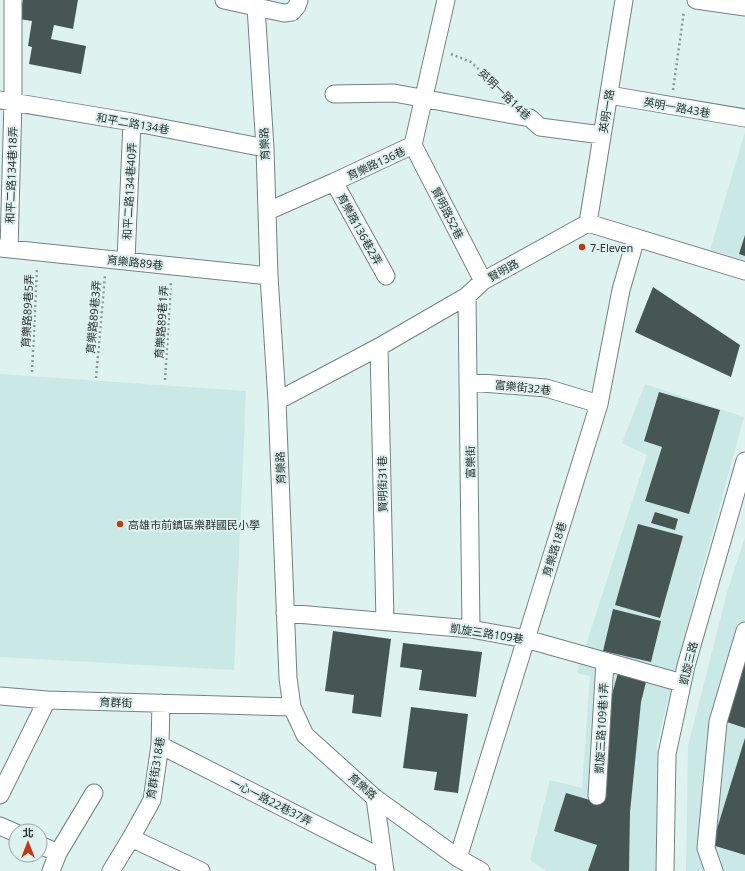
<svg xmlns="http://www.w3.org/2000/svg" width="745" height="871" viewBox="0 0 745 871" font-family="'Noto Sans','Noto Sans TC',sans-serif">
	<rect width="100%" height="100%" fill="#def2f0"/>
	<path fill="#cae8e5" d="M745 132V260L710 250Z
		M0 374 246 391 234 670 0 657Z
		M645 384 744 417 690 614 657 743 656 871H546L530 860 550 780 582 788 590 676 577 673 647 455 622 443Z
		M745 537V871H686L688 746 728 589Z"/>
	<path fill="#455655" d="M23 0H78L73 29 54 25 51 39 86 46 81 74 29 64 32 47 28 46 32 21 19 19Z
		M745 235V256L739 254Z
		M653 287 740 345 731 377 635 332Z
		M659 392 720 410 689 514 645 501 662 447 644 441Z
		M655 512 678 519 675 530 651 523Z
		M638 524 683 536 660 618 615 605Z
		M613 609 661 621 651 662 603 651Z
		M333 631 391 639 381 717 352 713 354 695 325 691Z
		M403 643 482 652 476 697 419 690 422 670 400 667Z
		M745 653V728L724 721Z
		M620 666 648 674 641 702 630 812 629 871H588L597 845 554 831 566 793 600 803 612 694Z
		M411 707 468 714 458 793 434 790 437 772 403 768Z
		M745 738V855L712 845Z"/>
	<g fill="none" stroke-linecap="round" stroke-linejoin="round">
		<g stroke="#718382" stroke-width="19">
			<path id="minor" d="M224 0 256 7 265 148 269 276 277 401 288 678 292 707 305 735 375 798 458 858 481 871
				M696 0 745 7
				M256 7 284 13 292 12 297 6 299 0
				M334 94 394 93 530 118 540 127 602 135
				M609 95 745 118
				M0 100 132 122 265 148
				M413 145 483 281
				M334 182 386 276
				M268 211 334 182 413 145 446 0
				M588 223 624 0
				M0 248 269 276
				M9 249 13 101V0
				M126 260 132 122
				M467 296 471 629
				M379 347 385 621
				M469 382 546 388 599 404
				M277 401 379 347 467 296 483 281 588 223 745 271
				M285 613 471 629 526 639 682 683
				M0 696 47 700
				M160 745 382 858
				M0 795 47 700 292 707
				M597 796 605 661
				M375 798 385 871
				M0 826 16 833
				M131 838 201 871
				M40 845 58 853
				M458 858 599 404 621 290 636 238
				M51 871 58 853 94 793
				M111 871 131 838 152 800 160 745 161 703
				M665 871 667 754 686 666 745 461
				M714 871 706 848 718 722 745 631"/>
		</g>
		<path stroke="#8a9896" stroke-width="2.5" stroke-dasharray="2 3" stroke-linecap="butt" d="M451 54 471 62 507 96
			M673 90 684 11
			M32 372 37 268
			M96 378 105 275
			M165 380 171 282"/>
		<use href="#minor" stroke="#fff" stroke-width="17"/>
	</g>
	<g fill="#c13814" stroke="#def2f0" stroke-width="1.5">
		<circle cx="582" cy="247" r="4"/>
		<circle cx="120" cy="524" r="4"/>
	</g>
	<g text-anchor="middle" dominant-baseline="central" stroke-width="4" stroke-linejoin="round" paint-order="stroke">
		<g font-size="11" fill="#2a3231" stroke="#def2f0">
			<text transform="translate(505 94) rotate(44)">英明一路14巷</text>
			<text transform="translate(677 107) rotate(10)">英明一路43巷</text>
			<text transform="translate(606 111) rotate(-81)">英明一路</text>
			<text transform="translate(133 123) rotate(10)">和平二路134巷</text>
			<text transform="translate(264 144) rotate(-93)">育樂路</text>
			<text transform="translate(376 163) rotate(-25)">育樂路136巷</text>
			<text transform="translate(11 175) rotate(-88)">和平二路134巷18弄</text>
			<text transform="translate(129 191) rotate(-87)">和平二路134巷40弄</text>
			<text transform="translate(448 213) rotate(63)">賢明路52巷</text>
			<text transform="translate(360 229) rotate(61)">育樂路136巷2弄</text>
			<text transform="translate(135 262) rotate(6)">育樂路89巷</text>
			<text transform="translate(503 270) rotate(-29)">賢明路</text>
			<text transform="translate(27 311) rotate(-87)">育樂路89巷5弄</text>
			<text transform="translate(93 317) rotate(-85)">育樂路89巷3弄</text>
			<text transform="translate(161 322) rotate(-86)">育樂路89巷1弄</text>
			<text transform="translate(523 387) rotate(6)">富樂街32巷</text>
			<text transform="translate(470 462) rotate(-91)">富樂街</text>
			<text transform="translate(280 468) rotate(-92)">育樂路</text>
			<text transform="translate(382 484) rotate(-91)">賢明街31巷</text>
			<text transform="translate(554 549) rotate(-73)">育樂路18巷</text>
			<text transform="translate(487 633) rotate(9)">凱旋三路109巷</text>
			<text transform="translate(688 663) rotate(-76)">凱旋三路</text>
			<text transform="translate(116 702) rotate(2)">育群街</text>
			<text transform="translate(601 728) rotate(-87)">凱旋三路109巷1弄</text>
			<text transform="translate(155 768) rotate(-81)">育群街318巷</text>
			<text transform="translate(363 786) rotate(41)">育樂路</text>
			<text transform="translate(271 801) rotate(27)">一心一路22巷37弄</text>
		</g>
		<g font-size="11" fill="#2a3231" stroke="#def2f0" text-anchor="start">
			<text x="590" y="247">7-Eleven</text>
			<text x="128" y="524">高雄市前鎮區樂群國民小學</text>
		</g>
	</g>
	<g transform="translate(28 843)"><circle r="19" fill="#def2f0" stroke="#96a5a4"/>
	<path d="M0-3L7 15L0 10L-7 15Z" fill="#c13814"/>
	<text y="-6" font-size="11" font-weight="bold" text-anchor="middle" fill="#2a3231">北</text>
	</g>
</svg>
